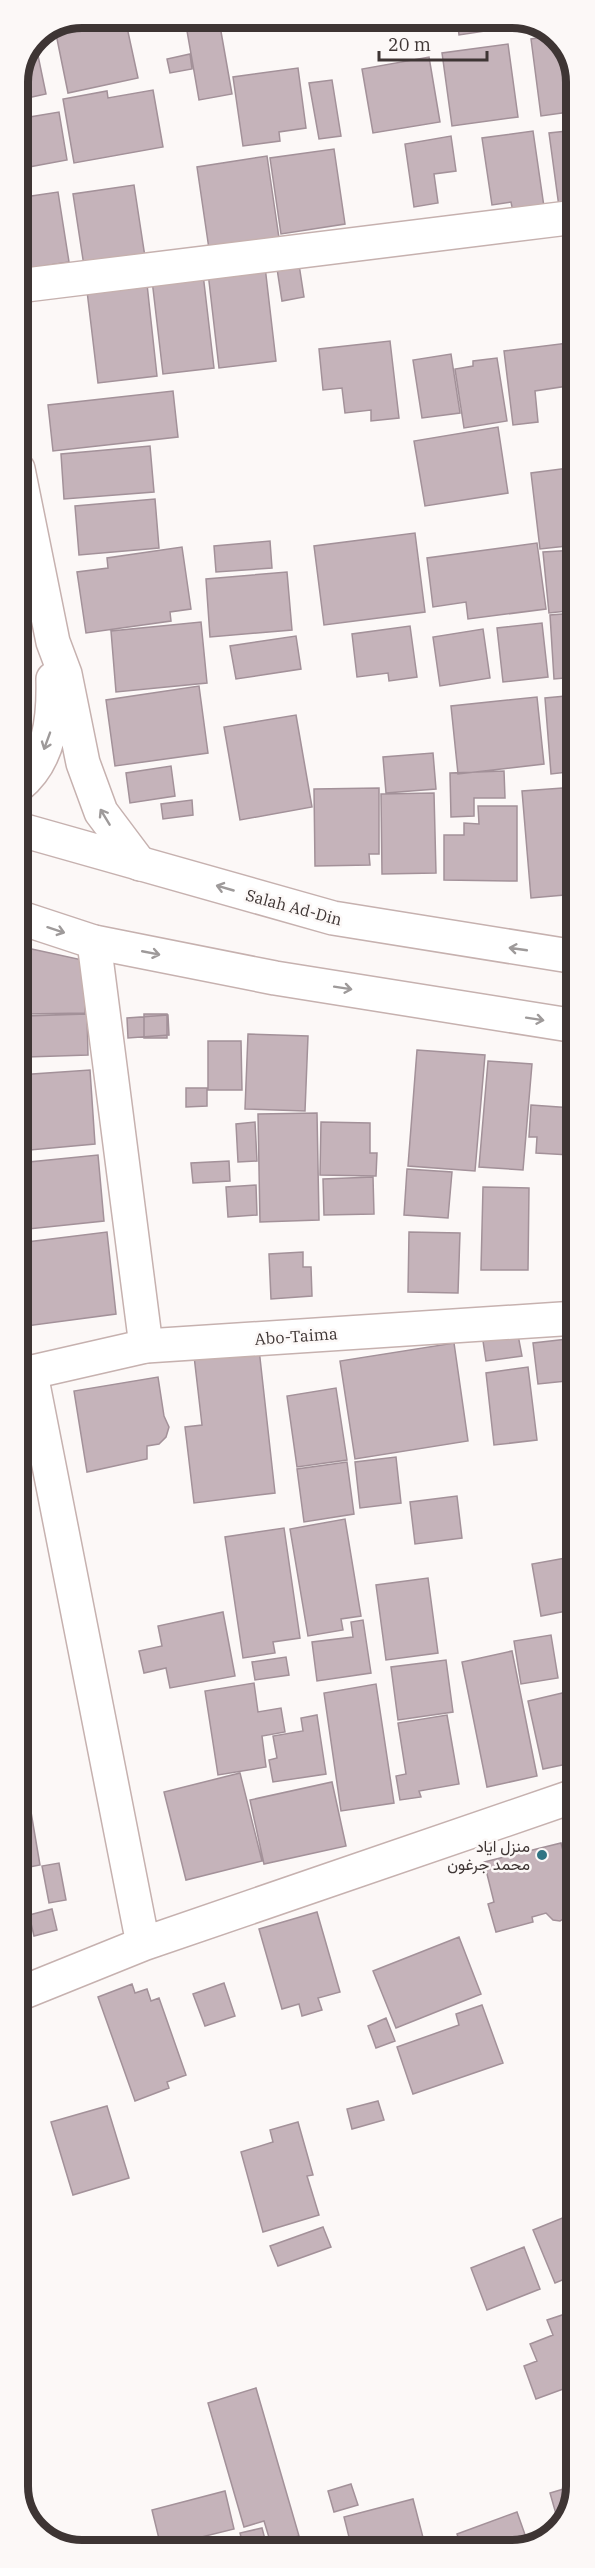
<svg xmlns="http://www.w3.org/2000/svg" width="595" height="2568" viewBox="0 0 595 2568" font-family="'IBM Plex Serif',Vazirmatn,serif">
	<rect width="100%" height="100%" fill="#fcf8f7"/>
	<path fill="#c5b3ba" stroke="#a39199" stroke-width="1.5" d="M93 18H125L138 78 68 93 55 29Z
		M457 18 521 19 532 24 459 35Z
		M220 26 232 94 199 100 187 31Z
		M556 35 576 70V111L541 116 531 39Z
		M35 41 46 94 18 100V82Z
		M508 44 518 117 452 126 442 53Z
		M190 54 192 69 170 73 167 59Z
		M429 57 440 122 373 133 362 69Z
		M298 68 306 128 279 132 280 141 243 146 233 77Z
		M332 80 341 136 319 139 309 83Z
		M153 90 163 147 74 163 63 99 107 91 108 98Z
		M59 112 67 160 18 169V119Z
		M576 130V205L559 207 549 133Z
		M533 131 544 207 513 212 511 202 492 205 482 138Z
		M451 136 456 171 434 174 438 203 414 207 405 144Z
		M334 149 345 224 281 234 270 158Z
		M267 156 279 238 209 249 197 167Z
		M134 185 145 257 84 266 73 194Z
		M58 192 69 262 18 270V198Z
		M264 258 276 361 219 368 207 264Z
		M298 258 304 297 282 301 276 262Z
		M203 274 214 368 163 374 152 280Z
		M147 284 157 376 98 383 87 291Z
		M390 341 399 418 371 421V410L345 413 342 388 323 390 319 349Z
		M576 342V367H572L574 385 535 391 538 422 513 425 504 351Z
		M451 354 460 413 422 418 413 360Z
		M497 358 507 421 464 428 455 369 473 366V361Z
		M173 391 178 437 53 451 48 405Z
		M498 427 508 493 425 506 414 441Z
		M150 446 154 492 64 499 61 454Z
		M576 467V545L540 549 531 473Z
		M155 499 159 548 79 555 75 506Z
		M415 533 425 612 324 625 314 546Z
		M270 541 272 568 216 572 214 546Z
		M537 543 546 609 468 619 466 602 433 607 427 558Z
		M182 547 191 609 170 612 171 621 86 633 77 572 108 568 107 558Z
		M576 550V610L549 613 543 552Z
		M287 572 292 630 210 637 206 579Z
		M576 613V677L554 679 550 615Z
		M201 622 207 683 116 692 111 631Z
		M542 623 548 677 503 682 497 628Z
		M410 626 417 677 389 681 388 673 357 677 352 634Z
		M483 629 490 678 440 686 433 637Z
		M296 636 301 669 236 679 230 646Z
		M199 686 208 753 115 766 106 700Z
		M576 695V771L551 774 545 698Z
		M537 697 544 764 458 774 451 706Z
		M296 715 312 807 240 820 224 727Z
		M433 753 436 789 386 793 383 757Z
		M171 766 175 796 130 803 126 773Z
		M504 771 505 798H474V816L451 817 450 773Z
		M576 787V894L531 898 522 791Z
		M379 788V854H369L370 865 315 866 314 789Z
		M434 793 436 873 382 874 381 794Z
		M192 800 193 815 163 819 161 804Z
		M478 806H517V881L444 880V835H464V823L479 824Z
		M18 946 87 961 85 1013 25 1014 18 1037Z
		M87 1014 88 1055 27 1057 26 1016Z
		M144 1014H167V1038H144Z
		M168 1015 169 1035 128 1038 127 1018Z
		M248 1034 308 1036 305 1111 245 1109Z
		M208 1041H241L242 1090H208Z
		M417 1050 485 1055 475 1171 408 1166Z
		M488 1061 532 1064 523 1170 479 1167Z
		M90 1070 95 1144 19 1151 18 1075Z
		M186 1088H207V1106L186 1107Z
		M531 1105 573 1108 570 1155 536 1153 537 1137H529Z
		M576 1106V1145H573Z
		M317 1113 319 1220 260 1222 258 1114Z
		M255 1122 257 1161 238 1162 236 1124Z
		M321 1122 370 1123V1153H377L376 1176 320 1175Z
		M98 1155 104 1221 19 1230V1163Z
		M229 1161 230 1181 193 1183 191 1163Z
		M572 1166H576V1259H574Z
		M407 1169 452 1172 448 1218 404 1215Z
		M373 1177 374 1214 324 1215 323 1179Z
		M256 1185 257 1215 228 1217 226 1187Z
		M483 1187 529 1188 528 1270H481Z
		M107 1232 116 1314 19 1327V1243Z
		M409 1232 460 1233 458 1293 408 1292Z
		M303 1252V1267H311L312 1296 271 1299 269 1254Z
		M518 1335 522 1356 486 1361 483 1341Z
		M576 1338V1380L538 1384 533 1343Z
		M454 1343 468 1441 355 1459 340 1361Z
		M259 1349 275 1493 194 1503 185 1427 202 1425 194 1356Z
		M528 1367 537 1440 494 1445 486 1373Z
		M158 1377 164 1416 169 1427 166 1437 159 1444 147 1446V1459L87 1472 74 1391Z
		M336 1388 347 1460 297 1467 287 1396Z
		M396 1457 401 1503 360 1508 355 1462Z
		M347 1462 354 1514 304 1522 297 1469Z
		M457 1496 462 1538 415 1544 410 1502Z
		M345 1519 361 1616 341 1619 343 1630 308 1636 290 1529Z
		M284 1528 300 1638 273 1642 275 1653 243 1658 225 1537Z
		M577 1556V1609L541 1616 532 1564Z
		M428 1578 438 1653 386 1660 376 1585Z
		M223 1612 235 1676 170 1688 166 1668 144 1673 139 1651 162 1646 158 1626Z
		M363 1620 371 1673 317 1681 312 1642 353 1637 351 1622Z
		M551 1635 558 1678 521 1684 514 1641Z
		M512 1651 537 1776 487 1787 462 1662Z
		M286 1657 289 1675 255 1680 252 1662Z
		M446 1660 453 1712 398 1720 391 1667Z
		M254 1683 258 1712 281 1708 285 1732 262 1736 266 1767 218 1775 205 1691Z
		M376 1684 394 1803 341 1811 324 1693Z
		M575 1690 577 1762 543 1769 528 1701Z
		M317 1715 326 1774 273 1782 269 1760 277 1758 273 1736 303 1731 301 1718Z
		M447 1715 459 1784 419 1791 421 1797 400 1800 396 1776 406 1774 398 1723Z
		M24 1721 27 1742 19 1743V1722Z
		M23 1765 40 1865 19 1869V1766Z
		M240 1773 262 1861 186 1880 164 1792Z
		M332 1782 346 1846 264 1864 250 1800Z
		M561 1843 567 1866 577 1863V1896H574L577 1906 569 1907 566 1917 560 1921 553 1920 546 1913 532 1917 533 1922 496 1932 488 1904 494 1902 484 1862Z
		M59 1863 66 1900 49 1903 42 1866Z
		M52 1909 57 1930 34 1936 29 1915Z
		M317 1912 340 1992 318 1998 322 2010 302 2016 299 2004 282 2009 259 1929Z
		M459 1937 481 1994 396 2028 373 1971Z
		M224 1983 235 2016 205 2026 193 1994Z
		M132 1984 135 1993 147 1989 151 2001 159 1998 186 2075 167 2082 169 2088 135 2101 98 1997Z
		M482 2005 503 2063 413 2094 397 2047 459 2025 456 2014Z
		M386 2018 395 2041 376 2048 368 2026Z
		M577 2049V2067L572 2050Z
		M378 2101 384 2120 352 2129 347 2109Z
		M107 2106 129 2178 73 2195 51 2122Z
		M298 2122 313 2175 307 2176 319 2215 263 2232 241 2152 273 2142 270 2130Z
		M577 2212V2274L555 2283 533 2230Z
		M323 2227 331 2247 278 2266 270 2246Z
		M524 2247 540 2289 487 2310 471 2268Z
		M574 2311 577 2318V2384L536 2399 524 2366 537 2361 530 2344 553 2335 547 2320Z
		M256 2388 299 2536 271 2544 264 2521 244 2527 208 2403Z
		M351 2484 358 2505 334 2512 328 2491Z
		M577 2485 561 2528H560L550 2493Z
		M225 2491 234 2529 161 2547 152 2510Z
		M413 2499 426 2549H352L344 2517Z
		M517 2512 529 2546 525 2549H462L457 2534Z
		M262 2528 266 2543 244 2549 240 2533Z"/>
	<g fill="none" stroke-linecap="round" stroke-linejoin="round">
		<g stroke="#c6b1af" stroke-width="36">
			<path id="minor" d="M18 286 576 217
				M94 942 146 1346
				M31 1374 143 1944 577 1795
				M19 1994 143 1944"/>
		</g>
		<g stroke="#c6b1af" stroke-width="36">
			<path id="tertiary" d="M18 469 53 642 65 674 83 763 101 812 140 864
				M18 786C50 760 54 718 53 679
				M19 1375 146 1346 576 1318"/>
		</g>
		<g stroke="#c6b1af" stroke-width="36">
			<path id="trunk" d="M18 829 333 918 576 957
				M18 917 94 942 275 978 576 1026"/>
		</g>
		<use href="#minor" stroke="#fff" stroke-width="33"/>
		<use href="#tertiary" stroke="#fff" stroke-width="33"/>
		<use href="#trunk" stroke="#fff" stroke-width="33"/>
	</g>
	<defs><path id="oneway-shaft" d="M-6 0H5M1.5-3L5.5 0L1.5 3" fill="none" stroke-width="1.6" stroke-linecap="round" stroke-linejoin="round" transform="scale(1.5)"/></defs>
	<g stroke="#9e9a9a">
		<use href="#oneway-shaft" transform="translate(47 741) rotate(110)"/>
		<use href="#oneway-shaft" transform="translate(105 817) rotate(-121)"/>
		<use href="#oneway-shaft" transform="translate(225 888) rotate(-164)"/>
		<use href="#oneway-shaft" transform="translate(56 930) rotate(18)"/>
		<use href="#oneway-shaft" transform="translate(518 949) rotate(-172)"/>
		<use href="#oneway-shaft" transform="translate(151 953) rotate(11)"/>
		<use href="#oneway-shaft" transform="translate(343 988) rotate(9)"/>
		<use href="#oneway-shaft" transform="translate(535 1019) rotate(9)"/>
	</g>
	<circle fill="#307584" stroke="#fcf8f7" stroke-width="2" cx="542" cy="1855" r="6"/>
	<g text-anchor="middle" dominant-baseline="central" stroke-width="5" stroke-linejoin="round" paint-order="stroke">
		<g font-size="16" fill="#3e3534" stroke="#fcf8f7">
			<text transform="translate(294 907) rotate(15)">Salah Ad-Din</text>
			<text transform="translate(296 1336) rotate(-4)">Abo-Taima</text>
		</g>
		<g font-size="16" fill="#3e3534" stroke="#fcf8f7" text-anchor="end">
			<text x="530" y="1846">منزل اياد<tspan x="530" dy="18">محمد جرغون</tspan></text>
		</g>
	</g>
	<path d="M0 0H595V2568H0ZM82 28H512A54 54 0 0 1 566 82V2486A54 54 0 0 1 512 2540H82A54 54 0 0 1 28 2486V82A54 54 0 0 1 82 28Z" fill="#fcf8f7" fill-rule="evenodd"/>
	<path fill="none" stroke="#3e3534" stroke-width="8" d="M82 28H512A54 54 0 0 1 566 82V2486A54 54 0 0 1 512 2540H82A54 54 0 0 1 28 2486V82A54 54 0 0 1 82 28Z"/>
	<path d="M379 51v9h108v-9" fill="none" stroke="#3e3534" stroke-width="3"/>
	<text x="388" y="51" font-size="18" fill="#3e3534" stroke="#fcf8f7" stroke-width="4.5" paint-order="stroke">20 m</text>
</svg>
